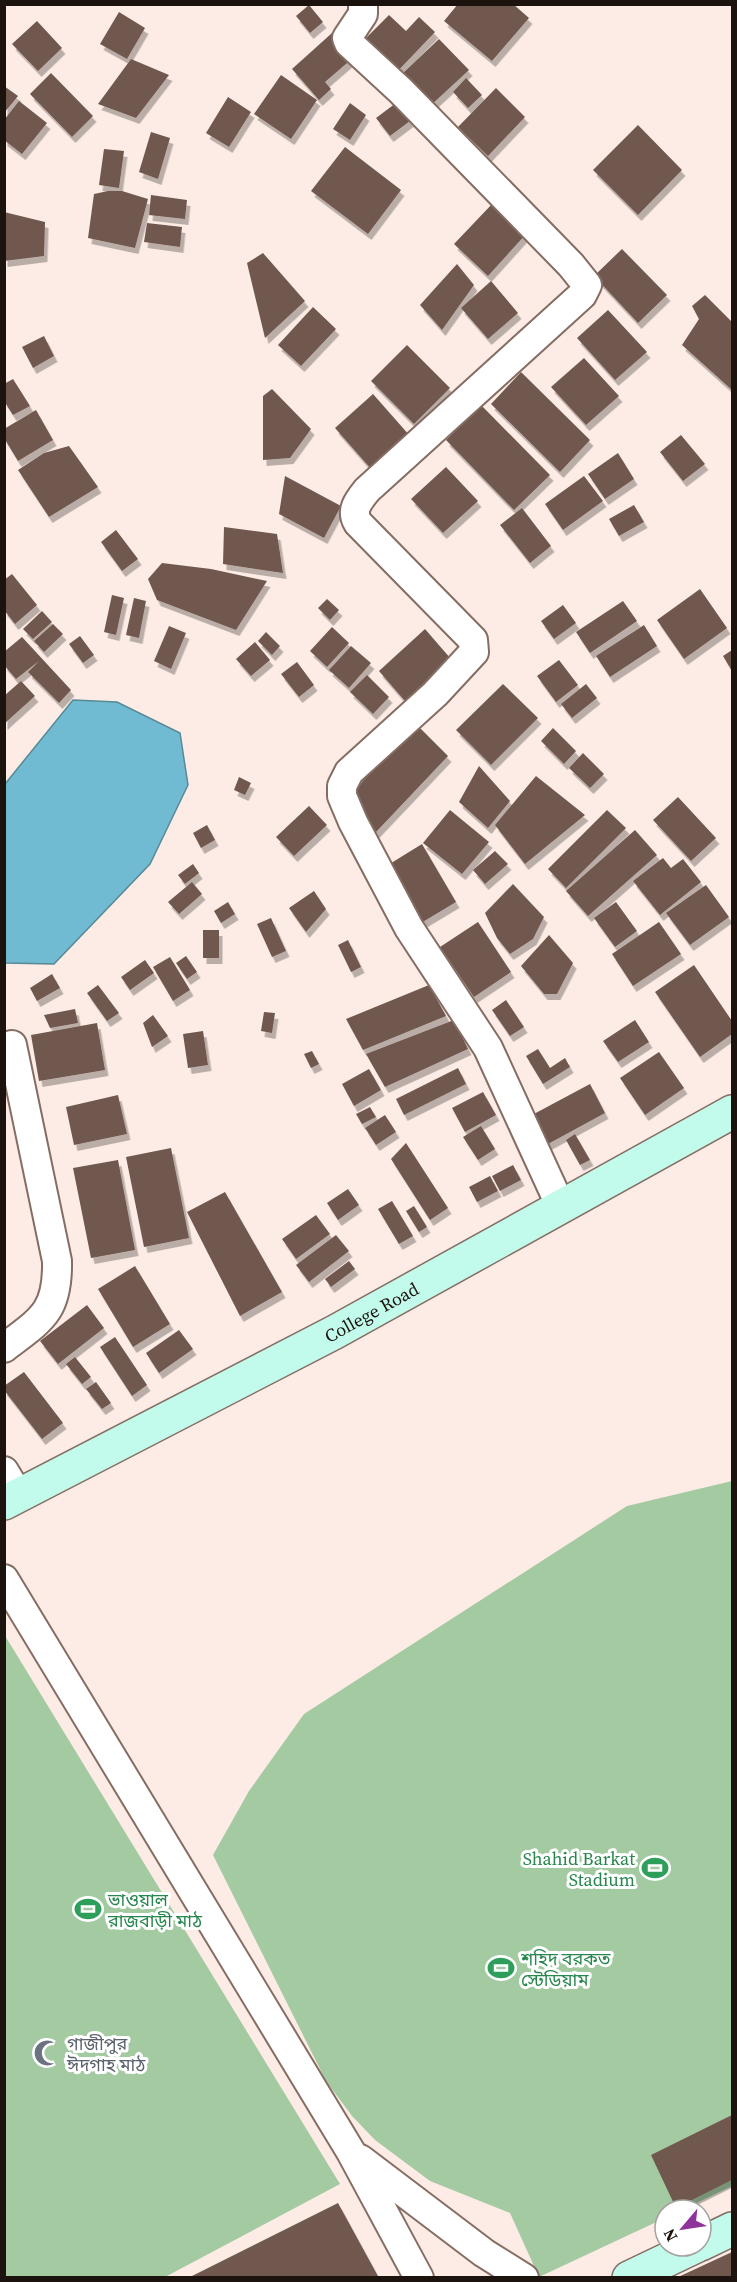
<svg xmlns="http://www.w3.org/2000/svg" width="737" height="2282" viewBox="0 0 737 2282" font-family="'Source Serif 4','Noto Sans Bengali',serif">
	<defs>
		<filter id="shadow"><feDropShadow dx="3.5" dy="6" stdDeviation="0" flood-color="#0004"/></filter>
	</defs>
	<rect width="100%" height="100%" fill="#fdece5"/>
	<path fill="#a3caa1" d="M732 1481V2186L682 2210H665V2218L539 2277 510 2213 430 2181 375 2140 352 2116 326 2081 213 1855 249 1791 304 1714 627 1506Z
		M4 1634 340 2184 165 2277H5Z"/>
	<path fill="#70bbd1" stroke="#578997" stroke-width="1.5" d="M73 700 117 702 180 733 188 785 150 864 54 964 5 963V784Z"/>
	<path fill="#70584f" filter="url(#shadow)" d="M458 4H513L529 18 492 61 444 21Z
		M309 5 323 22 310 33 296 16Z
		M119 12 145 28 127 59 100 44Z
		M389 15 406 31 419 17 435 32 393 76 360 44Z
		M37 21 62 48 38 71 12 44Z
		M332 33 354 57 325 82 331 89 319 100 292 69Z
		M439 39 469 70 429 107 400 76Z
		M131 59 169 75 136 118 98 104Z
		M51 73 93 116 72 137 30 94Z
		M281 75 317 100 291 139 254 114Z
		M466 78 482 95 468 108 453 92Z
		M4 86 18 96 4 113Z
		M496 88 525 117 488 156 458 127Z
		M228 97 251 112 229 147 206 133Z
		M19 101 47 123 22 154 4 140V120Z
		M350 103 366 115 350 140 333 129Z
		M396 103 410 121 390 136 376 118Z
		M638 125 682 170 638 215 593 170Z
		M151 132 170 138 158 179 139 172Z
		M345 147 401 190 368 234 311 191Z
		M104 149 124 151 119 188 99 185Z
		M108 191H122L148 199 135 248 88 238 94 194Z
		M151 195 187 200 185 219 149 215Z
		M493 203 526 234 488 276 454 244Z
		M4 212 45 222 44 256 4 261Z
		M147 223 182 227 180 247 144 242Z
		M622 249 667 295 638 323 594 276Z
		M263 253 305 301 265 338 247 263Z
		M457 264 474 285 442 330 420 305Z
		M491 281 518 313 488 339 461 308Z
		M705 295 732 322V390L682 345 699 319 692 306Z
		M313 307 336 329 301 366 278 345Z
		M608 310 647 352 615 380 577 338Z
		M44 336 54 356 33 368 22 347Z
		M407 345 450 388 414 424 371 381Z
		M584 358 619 396 586 425 551 387Z
		M521 372 590 440 560 472 491 404Z
		M13 379 30 406 13 415 4 401V384Z
		M272 389 311 429 290 458 263 460V396Z
		M373 394 410 436 372 470 335 428Z
		M481 405 550 475 514 510 446 440Z
		M36 410 53 440 18 461 4 438V429Z
		M681 435 705 464 683 481 660 452Z
		M69 446 98 487 49 517 18 470 44 453Z
		M618 453 634 479 605 499 588 474Z
		M446 467 478 501 443 533 411 499Z
		M285 476 341 506 324 538 279 514Z
		M584 476 603 501 563 530 545 504Z
		M634 505 644 522 619 536 609 519Z
		M522 508 551 546 530 563 500 525Z
		M224 527 277 534 283 573 223 564Z
		M116 530 138 559 122 571 101 542Z
		M162 563 211 569 267 581 236 630 157 600 148 579Z
		M12 574 37 605 15 624 4 610V580Z
		M700 589 727 628 684 659 657 620Z
		M112 595 124 598 116 635 104 632Z
		M134 598 146 601 139 638 126 635Z
		M327 599 339 610 330 620 318 608Z
		M623 601 637 621 590 653 576 632Z
		M563 605 576 623 554 639 541 621Z
		M42 611 52 622 33 639 23 629Z
		M53 624 63 634 44 652 34 641Z
		M644 625 657 646 610 677 596 656Z
		M169 626 186 633 171 669 154 661Z
		M332 627 349 643 327 667 310 651Z
		M425 629 451 659 405 701 379 671Z
		M266 632 280 646 272 655 258 641Z
		M80 636 94 655 83 663 69 644Z
		M22 637 71 690 59 703 28 672 39 661 16 679 4 665V652Z
		M255 642 270 660 251 676 236 659Z
		M351 646 371 663 349 688 329 670Z
		M732 650V671L723 656Z
		M559 660 578 685 556 702 537 676Z
		M297 662 314 685 299 697 281 674Z
		M367 675 389 697 373 714 350 692Z
		M21 681 35 696 4 724V696Z
		M503 684 538 718 491 765 456 730Z
		M586 684 597 698 572 718 561 704Z
		M418 726 448 756 376 832 366 823 357 803V789L373 767Z
		M553 728 576 751 564 764 541 741Z
		M583 753 604 774 590 788 569 768Z
		M479 766 510 801 488 828 459 802Z
		M536 776 585 815 525 864 495 825Z
		M239 777 251 783 245 795 234 790Z
		M678 797 716 838 691 861 653 820Z
		M309 806 327 825 294 856 276 837Z
		M450 810 489 842 462 874 423 843Z
		M607 810 626 828 566 888 548 869Z
		M207 825 215 840 201 848 193 833Z
		M635 830 657 855 588 916 566 891Z
		M422 844 456 902 421 923 388 865Z
		M495 851 508 864 485 884 473 870Z
		M663 858 671 868 683 859 701 882 660 915 633 881Z
		M193 864 199 873 185 884 178 875Z
		M192 882 202 894 179 914 168 902Z
		M513 884 544 917 533 939 510 954 497 938 485 913Z
		M706 885 729 917 690 945 666 913Z
		M314 891 326 909 306 932 289 908Z
		M228 902 235 914 221 923 214 911Z
		M616 902 637 931 615 947 594 918Z
		M271 918 286 951 272 957 257 924Z
		M478 922 511 972 474 997 440 947Z
		M659 922 681 954 633 986 612 954Z
		M203 930H219V958H203Z
		M549 935 573 963 557 994H544L521 966Z
		M348 940 361 967 351 972 338 945Z
		M186 956 197 972 187 979 176 963Z
		M170 957 190 990 173 1001 153 967Z
		M145 960 154 973 130 990 121 977Z
		M694 965 732 1021V1034L700 1057 655 992Z
		M52 974 60 988 37 1001 30 988Z
		M98 985 119 1013 107 1021 87 993Z
		M429 985 446 1016 363 1050 346 1019Z
		M506 1000 524 1027 510 1036 492 1010Z
		M75 1009 78 1023 50 1028 44 1015Z
		M264 1012 275 1013 272 1033 261 1031Z
		M153 1015 168 1036 152 1047 143 1023Z
		M454 1020 468 1049 385 1087 366 1054Z
		M635 1020 649 1042 618 1062 603 1041Z
		M97 1023 105 1070 39 1081 31 1035Z
		M203 1031 208 1065 188 1068 183 1034Z
		M538 1049 550 1068 565 1058 570 1067 543 1084 526 1056Z
		M312 1051 319 1064 311 1068 304 1054Z
		M659 1052 684 1088 645 1115 620 1078Z
		M458 1068 466 1084 404 1115 396 1099Z
		M369 1069 381 1090 354 1106 342 1084Z
		M590 1084 605 1113 548 1144 532 1115Z
		M483 1092 496 1115 465 1132 452 1108Z
		M118 1095 127 1134 74 1145 66 1107Z
		M370 1107 376 1117 362 1124 356 1114Z
		M385 1115 396 1132 376 1145 365 1128Z
		M481 1126 495 1149 478 1160 463 1137Z
		M575 1134 590 1160 580 1165 566 1140Z
		M406 1143 448 1208 430 1220 391 1159Z
		M171 1148 189 1238 144 1247 126 1157Z
		M118 1160 135 1250 91 1258 73 1168Z
		M513 1165 521 1180 500 1191 492 1176Z
		M490 1176 498 1191 477 1202 469 1187Z
		M348 1189 359 1205 338 1220 327 1203Z
		M225 1192 282 1292 240 1316 187 1212Z
		M392 1201 413 1236 399 1244 378 1209Z
		M414 1206 427 1227 419 1232 406 1211Z
		M316 1215 330 1234 296 1259 282 1239Z
		M336 1235 349 1251 309 1282 296 1265Z
		M349 1261 355 1269 331 1287 325 1279Z
		M135 1266 170 1324 133 1347 98 1289Z
		M87 1305 104 1328 58 1364 40 1341Z
		M179 1330 193 1349 159 1373 146 1353Z
		M115 1337 147 1385 132 1396 100 1347Z
		M75 1357 91 1377 82 1384 66 1364Z
		M24 1372 63 1423 42 1439 4 1390V1386Z
		M96 1382 111 1403 102 1409 86 1389Z
		M732 2115V2180L676 2208 651 2155Z
		M338 2203 379 2278H188Z
		M732 2252V2278H676Z"/>
	<g fill="none" stroke-linecap="round" stroke-linejoin="round">
		<g stroke="#856d63" stroke-width="32">
			<path id="street" d="M363 4V14L347 38 349 43 401 91 571 265 587 285 582 295 367 490C359 500 350 510 358 523L473 640 474 652 435 694 349 772 342 786V796L353 822 409 928 488 1048 561 1207
				M4 1348C42 1319 58 1312 57 1261L12 1045
				M4 1471 19 1496
				M4 1579 351 2152 419 2278
				M360 2159 484 2253 524 2278"/>
		</g>
		<g stroke="#856d63" stroke-width="36">
			<g id="secondary">
				<path id="s1" d="M4 1503 335 1332 732 1112"/>
				<path d="M701 2244 732 2229"/>
				<path d="M629 2278 696 2246"/>
			</g>
		</g>
		<use href="#street" stroke="#fff" stroke-width="28"/>
		<use href="#secondary" stroke="#c2fbeb" stroke-width="33"/>
	</g>
	<defs>
		<g id="stadium-bare" transform="scale(2.07)"><path d="M0-5a6.5 5 0 1 0 0 10a6.5 5 0 1 0 0-10ZM-3.5-1.8h7v3.6h-7Z" fill="#2e9e5b" stroke="#fff" stroke-width="2.5" paint-order="stroke"/></g>
		<g id="mosque-bare" transform="scale(2.07)"><path d="M3.5-4.9A6 6 0 1 0 3.5 4.9A5 5 0 1 1 3.5-4.9Z" fill="#6b7280" stroke="#fff" stroke-width="2.5" paint-order="stroke"/></g>
	</defs>
	<g fill-rule="evenodd">
		<use href="#stadium-bare" x="655" y="1868"/>
		<use href="#stadium-bare" x="88" y="1909"/>
		<use href="#stadium-bare" x="501" y="1968"/>
		<use href="#mosque-bare" x="47" y="2053"/>
	</g>
	<g text-anchor="middle" dominant-baseline="central" stroke-width="6" stroke-linejoin="round" paint-order="stroke">
		<g font-size="18" fill="#1c130f" stroke="#fff">
			<text stroke="none"><textPath href="#s1" startOffset="414">College Road</textPath></text>
		</g>
		<g font-size="18" fill="#27864d" stroke="#fff" text-anchor="start">
			<text x="635" y="1858" text-anchor="end">Shahid Barkat<tspan x="635" dy="21">Stadium</tspan></text>
			<text x="108" y="1899">ভাওয়াল<tspan x="108" dy="21">রাজবাড়ী মাঠ</tspan></text>
			<text x="521" y="1958">শহিদ বরকত<tspan x="521" dy="21">স্টেডিয়াম</tspan></text>
		</g>
		<g font-size="18" fill="#5b616d" stroke="#fff" text-anchor="start">
			<text x="67" y="2043">গাজীপুর<tspan x="67" dy="21">ঈদগাহ মাঠ</tspan></text>
		</g>
	</g>
	<rect width="737" height="2282" fill="none" stroke="#1c130f" stroke-width="12"/>
	<g transform="translate(683 2228) rotate(241)"><circle r="28" fill="#ffffff" stroke="#a4a19f" stroke-width="1.5"/>
	<path d="M0-4.5L10 22L0 15L-10 22Z" fill="#8f329c"/>
	<text y="-9" font-size="16" font-weight="bold" text-anchor="middle" fill="#1c130f">N</text>
	</g>
</svg>
